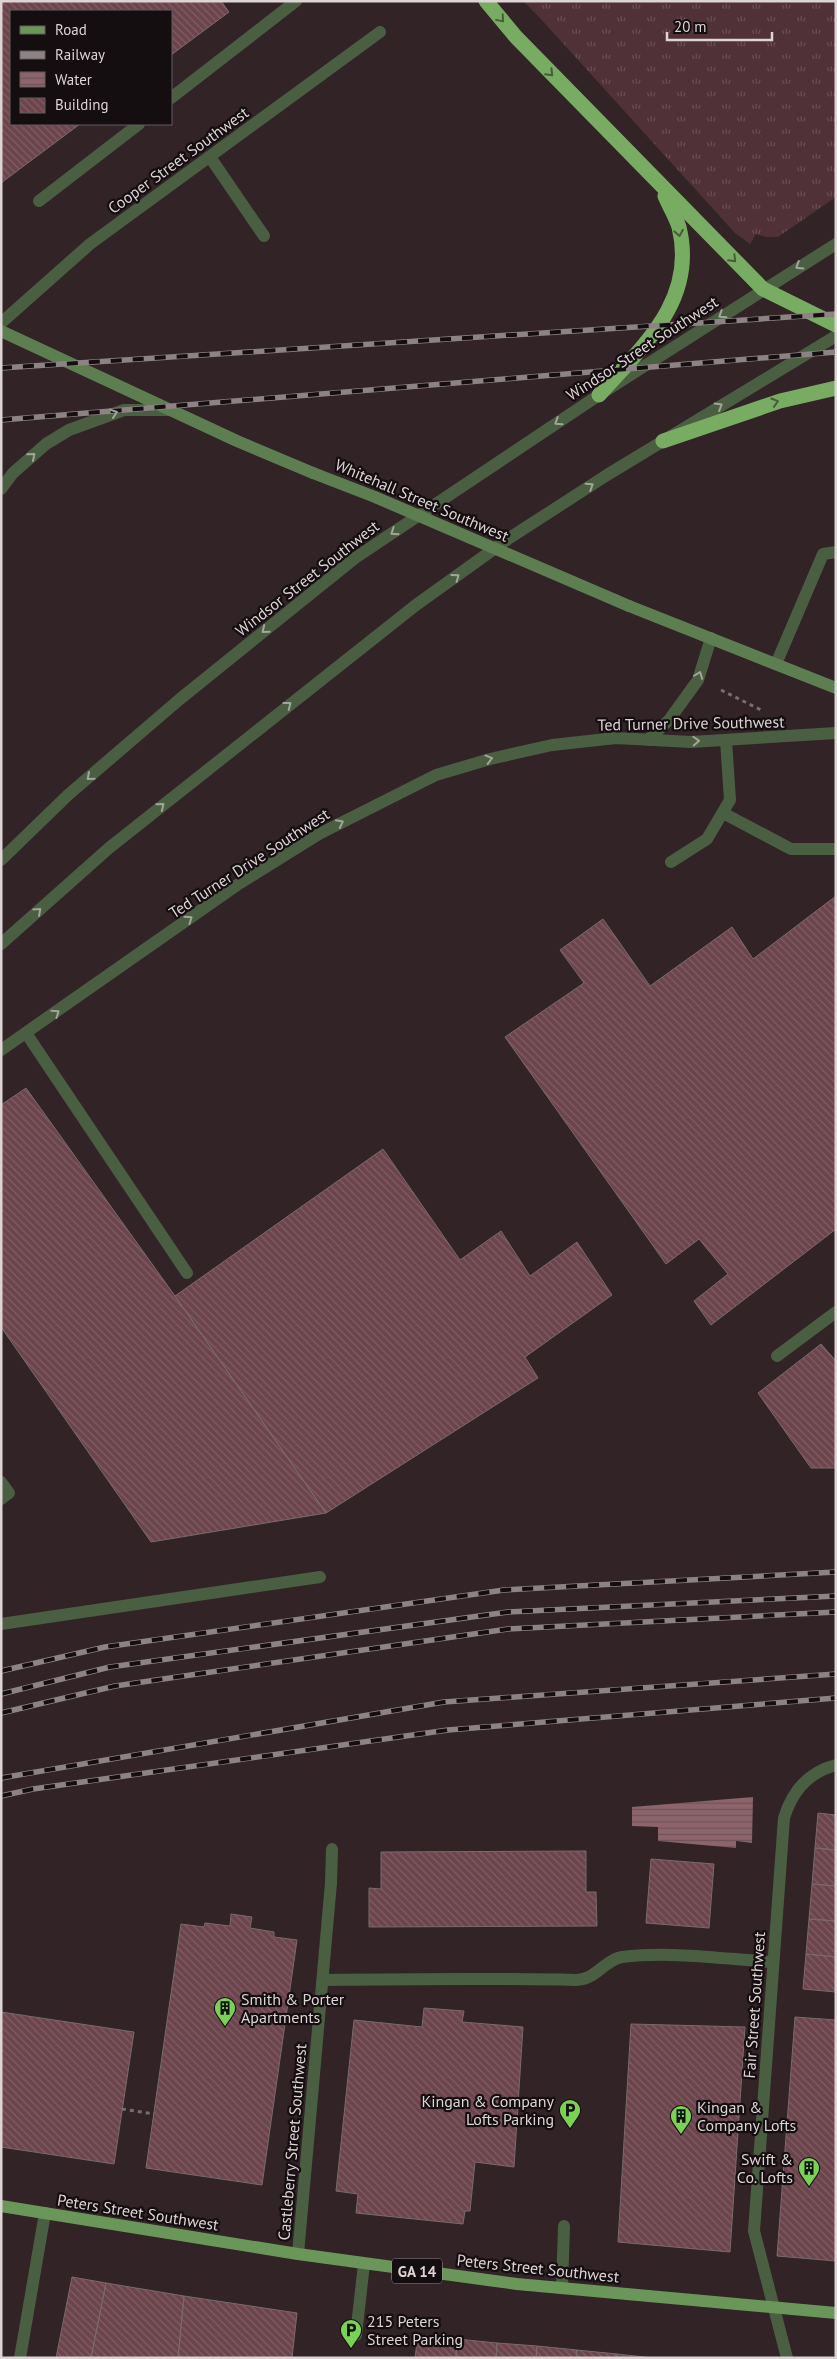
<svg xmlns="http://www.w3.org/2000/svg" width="837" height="2359" viewBox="0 0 837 2359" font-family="'PT Sans',sans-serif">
	<defs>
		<pattern id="grass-tufts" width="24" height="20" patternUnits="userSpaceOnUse" patternTransform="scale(1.25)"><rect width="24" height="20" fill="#513138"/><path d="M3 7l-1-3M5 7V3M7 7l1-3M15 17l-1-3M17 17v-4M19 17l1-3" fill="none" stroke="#6a4e54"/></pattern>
		<pattern id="water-rules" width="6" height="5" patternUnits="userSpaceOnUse" patternTransform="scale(1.25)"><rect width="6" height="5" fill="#8e646c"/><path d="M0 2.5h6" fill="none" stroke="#6c5458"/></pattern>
		<pattern id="building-back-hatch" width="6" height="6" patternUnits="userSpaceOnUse" patternTransform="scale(1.25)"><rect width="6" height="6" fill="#6b444c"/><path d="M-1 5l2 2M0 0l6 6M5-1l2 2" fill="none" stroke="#805e65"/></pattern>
	</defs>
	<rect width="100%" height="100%" fill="#312326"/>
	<path fill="url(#grass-tufts)" d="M523 1H836V197L778 237H766L756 234 750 244 735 233 539 17Z"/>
	<path fill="url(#water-rules)" d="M753 1797 752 1843 736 1841V1848L658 1841V1827L632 1826V1807Z"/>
	<path fill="url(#building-back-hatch)" stroke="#7a6a6d" d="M1 1H221L229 12 171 55V11H11V124H80L1 183Z
		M836 896V1229L711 1325 694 1301 728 1274 699 1239 666 1264 505 1037 584 983 560 950 603 919 650 986 732 927 753 959Z
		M26 1088 175 1296 326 1513 151 1542 1 1327V1105Z
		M383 1149 460 1260 501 1231 530 1276 577 1242 612 1295 525 1357 538 1378 326 1513 175 1296Z
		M821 1344 836 1361V1468H811L758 1393Z
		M818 1813 836 1815V1850L815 1848Z
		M815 1848 836 1850V1886L812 1884Z
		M586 1851V1892H596L597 1926 369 1927V1888L381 1889V1852Z
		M651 1859 714 1864 709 1928 646 1923Z
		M812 1884 836 1886V1921L809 1919Z
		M231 1914 252 1917 250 1928 274 1932V1937L297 1940 262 2185 146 2168 181 1924 204 1927 205 1923 230 1926Z
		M809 1919 836 1921V1957L806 1954Z
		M806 1954 836 1957V1992L803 1989Z
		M424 2008 464 2011 462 2022 523 2027 514 2167 475 2162 470 2211H465L463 2224 356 2213 358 2194 336 2191 354 2020 422 2027Z
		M1 2012 134 2032 114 2164 1 2147Z
		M795 2017 836 2020V2261L777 2256Z
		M631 2024 745 2027 730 2252 618 2242Z
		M72 2277 106 2283 91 2358H56Z
		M106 2283 184 2296 178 2358H91Z
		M184 2296 297 2313 292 2358H178Z
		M418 2335 457 2339 456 2358H415Z
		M457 2339 497 2343 496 2358H456Z
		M497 2343 537 2346 536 2358H496Z
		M537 2346 577 2350 576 2358H536Z
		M577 2350 617 2354V2358H576Z
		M617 2354 654 2358H617Z"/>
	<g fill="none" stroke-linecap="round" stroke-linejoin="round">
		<path stroke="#786d6f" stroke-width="3" stroke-dasharray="4 4" stroke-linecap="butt" d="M721 690 761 710
			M122 2109 154 2114"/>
		<path stroke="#4a5f42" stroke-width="12" d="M171 98 296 1
			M210 157 264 236
			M39 201 139 124
			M776 664 823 554 836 552
			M723 813 791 849H834
			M671 862 707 839 730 800 726 740
			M26 1033 187 1273
			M777 1356 836 1312
			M1 1482 9 1493 1 1499
			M1 1624 320 1577
			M331 1883 332 1849
			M323 1980C407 1979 492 1978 576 1980 596 1980 604 1960 622 1957 672 1951 724 1959 773 1962
			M562 2287 564 2226
			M356 2335 364 2264
			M20 2358 45 2213"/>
		<path stroke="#4a5f42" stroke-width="12" d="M1 323 90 244 380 32
			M298 2254 331 1883
			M787 2358 754 2231 784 1818C792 1792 808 1772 836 1765"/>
		<path stroke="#4a5f42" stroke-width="12" d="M1 489 13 473 46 444 69 430 124 410H170
			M648 740 669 720 698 680 711 638
			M1 860 68 795 180 699 355 558 599 395 836 244
			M1 944 109 848 416 605 508 539 607 475 836 336
			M1 1050 237 885 319 834 436 775 490 759 552 745 616 738 691 742 836 733"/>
		<path stroke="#5d7e50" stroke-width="12" d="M1 331 237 441 313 473
			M629 606 836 688"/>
		<path stroke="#6b965a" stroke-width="12" d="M1 2206 298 2254 517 2284 836 2313"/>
		<path stroke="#77ac62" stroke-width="15" d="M486 1 516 37 763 289 836 325
			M599 395C643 346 697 300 679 227 676 217 669 206 665 196
			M663 441 780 401 836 388"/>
		<g stroke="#8e8384" stroke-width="5.5">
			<path id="rail" d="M1 368 836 314
				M1 420 836 352
				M1 1671 105 1647 504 1590 836 1572
				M1 1694 110 1667 508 1612 836 1596
				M1 1713 115 1686 508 1629 836 1612
				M1 1778 444 1702 836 1674
				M1 1796 33 1789 448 1730 836 1698"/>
		</g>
		<use href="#rail" stroke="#150e10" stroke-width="4" stroke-dasharray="11" stroke-linecap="butt"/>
		<path stroke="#5d7e50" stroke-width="12" d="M313 473 375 497 629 606"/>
	</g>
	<defs><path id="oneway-chevron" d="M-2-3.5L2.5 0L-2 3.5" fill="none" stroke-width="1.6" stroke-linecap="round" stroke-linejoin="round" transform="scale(1.25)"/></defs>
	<g stroke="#465d39">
		<use href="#oneway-chevron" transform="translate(501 19) rotate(50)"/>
		<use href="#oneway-chevron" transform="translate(550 73) rotate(46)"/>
		<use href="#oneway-chevron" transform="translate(679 233) rotate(80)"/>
		<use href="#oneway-chevron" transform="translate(733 259) rotate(45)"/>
		<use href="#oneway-chevron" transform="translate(775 402) rotate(-17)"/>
	</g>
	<g stroke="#a2a59a">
		<use href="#oneway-chevron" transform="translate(799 266) rotate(148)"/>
		<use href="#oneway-chevron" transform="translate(722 315) rotate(147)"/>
		<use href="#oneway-chevron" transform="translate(719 406) rotate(-31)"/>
		<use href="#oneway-chevron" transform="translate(114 413) rotate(-18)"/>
		<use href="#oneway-chevron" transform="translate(558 422) rotate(147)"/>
		<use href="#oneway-chevron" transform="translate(32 456) rotate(-41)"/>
		<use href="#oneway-chevron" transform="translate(590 486) rotate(-33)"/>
		<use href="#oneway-chevron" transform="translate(394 532) rotate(146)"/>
		<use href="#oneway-chevron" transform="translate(456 577) rotate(-36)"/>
		<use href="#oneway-chevron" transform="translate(265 630) rotate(141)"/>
		<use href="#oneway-chevron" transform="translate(699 675) rotate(-69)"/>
		<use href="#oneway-chevron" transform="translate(288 705) rotate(-38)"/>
		<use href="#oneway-chevron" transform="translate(696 741) rotate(-3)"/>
		<use href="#oneway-chevron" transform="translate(489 759) rotate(-15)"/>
		<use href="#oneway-chevron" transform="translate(90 777) rotate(139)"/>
		<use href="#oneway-chevron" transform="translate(161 806) rotate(-39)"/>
		<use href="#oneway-chevron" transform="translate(340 823) rotate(-27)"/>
		<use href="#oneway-chevron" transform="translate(38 911) rotate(-42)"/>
		<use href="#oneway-chevron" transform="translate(189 919) rotate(-35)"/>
		<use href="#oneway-chevron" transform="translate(56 1013) rotate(-35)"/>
	</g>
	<defs>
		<g id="building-pin" transform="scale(1.125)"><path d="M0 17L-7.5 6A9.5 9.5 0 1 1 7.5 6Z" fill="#7bd155" stroke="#150e10"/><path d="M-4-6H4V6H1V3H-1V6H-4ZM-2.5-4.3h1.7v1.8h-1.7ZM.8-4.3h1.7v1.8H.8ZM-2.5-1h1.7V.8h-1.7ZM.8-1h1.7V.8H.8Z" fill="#111"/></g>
		<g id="parking-pin" transform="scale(1.125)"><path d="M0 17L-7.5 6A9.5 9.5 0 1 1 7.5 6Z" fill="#7bd155" stroke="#150e10"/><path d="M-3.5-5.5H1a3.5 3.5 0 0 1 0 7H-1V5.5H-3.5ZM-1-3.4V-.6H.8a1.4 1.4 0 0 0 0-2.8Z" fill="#111"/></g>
	</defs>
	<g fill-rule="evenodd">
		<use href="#building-pin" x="225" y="2008"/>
		<use href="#parking-pin" x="570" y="2110"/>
		<use href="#building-pin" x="681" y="2116"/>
		<use href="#building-pin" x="809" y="2168"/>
		<use href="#parking-pin" x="351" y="2330"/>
	</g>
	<g text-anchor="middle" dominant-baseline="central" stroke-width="4.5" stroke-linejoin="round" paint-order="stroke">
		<rect fill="#150e10" stroke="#a1999a" stroke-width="1" x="392" y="2258.5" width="50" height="25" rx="4"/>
		<g font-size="15" font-weight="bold" fill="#ddd4d5">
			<text x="417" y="2271">GA 14</text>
		</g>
		<g font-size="16" fill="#ddd4d5" stroke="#150e10">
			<text transform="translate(178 160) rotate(-36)">Cooper Street Southwest</text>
			<text transform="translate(642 348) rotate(-33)">Windsor Street Southwest</text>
			<text transform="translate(422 500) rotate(23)">Whitehall Street Southwest</text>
			<text transform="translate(307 578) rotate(-38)">Windsor Street Southwest</text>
			<text transform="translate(691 723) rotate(-1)">Ted Turner Drive Southwest</text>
			<text transform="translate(249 863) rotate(-33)">Ted Turner Drive Southwest</text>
			<text transform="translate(754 2005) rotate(-86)">Fair Street Southwest</text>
			<text transform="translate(292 2142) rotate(-85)">Castleberry Street Southwest</text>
			<text transform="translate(138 2212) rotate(9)">Peters Street Southwest</text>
			<text transform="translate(538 2268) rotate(6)">Peters Street Southwest</text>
		</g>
		<g font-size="16" fill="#ddd4d5" stroke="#150e10" text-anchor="start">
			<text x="241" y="1999">Smith &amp; Porter<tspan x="241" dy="18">Apartments</tspan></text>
			<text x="554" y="2101" text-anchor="end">Kingan &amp; Company<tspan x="554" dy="18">Lofts Parking</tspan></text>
			<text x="697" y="2107">Kingan &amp;<tspan x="697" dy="18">Company Lofts</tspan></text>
			<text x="793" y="2159" text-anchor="end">Swift &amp;<tspan x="793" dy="18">Co. Lofts</tspan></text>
			<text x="367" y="2321">215 Peters<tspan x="367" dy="18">Street Parking</tspan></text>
		</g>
	</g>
	<rect width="837" height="2359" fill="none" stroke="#ddd4d5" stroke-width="5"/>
	<rect x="10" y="10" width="162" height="115" fill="#150e10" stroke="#655d5f"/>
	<rect x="20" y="26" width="25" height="8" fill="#6b965a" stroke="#655d5f"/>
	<text x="55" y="35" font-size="15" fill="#ddd4d5">Road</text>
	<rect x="20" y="51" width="25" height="8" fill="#8e8384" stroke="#655d5f"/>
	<text x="55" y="60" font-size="15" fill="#ddd4d5">Railway</text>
	<rect x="20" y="72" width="25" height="15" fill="url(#water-rules)" stroke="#655d5f"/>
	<text x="55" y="85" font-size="15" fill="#ddd4d5">Water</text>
	<rect x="20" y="98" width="25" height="15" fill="url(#building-back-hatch)" stroke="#655d5f"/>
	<text x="55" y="110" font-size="15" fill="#ddd4d5">Building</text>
	<path d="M667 32v8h105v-8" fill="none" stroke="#ddd4d5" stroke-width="2.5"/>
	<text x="674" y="32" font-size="15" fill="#ddd4d5" stroke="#150e10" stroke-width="4" paint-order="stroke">20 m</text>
</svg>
